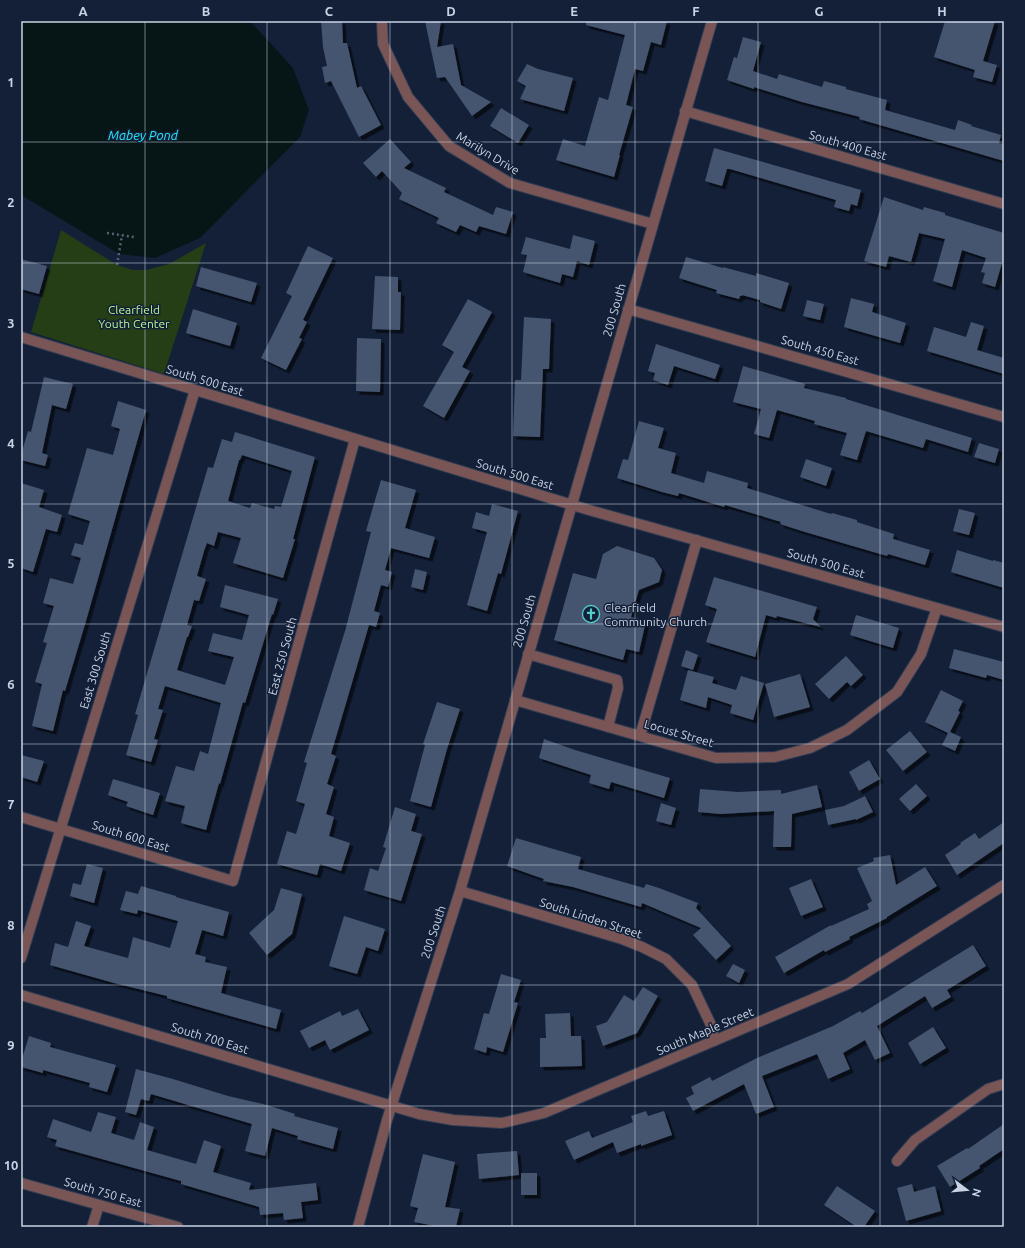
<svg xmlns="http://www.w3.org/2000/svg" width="1025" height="1248" viewBox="0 0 1025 1248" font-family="Ubuntu,sans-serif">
	<defs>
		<filter id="shadow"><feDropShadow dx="3.5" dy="3.5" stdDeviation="0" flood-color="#0009"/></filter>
	</defs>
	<rect width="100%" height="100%" fill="#132038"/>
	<path fill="#253e15" d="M61 230 117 265 133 270H146L169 264 206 243 164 374 31 332Z"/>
	<path fill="#061617" d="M21 21H250L293 68 309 110 300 137 200 238 155 258 119 254 21 195Z"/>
	<path fill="#44546f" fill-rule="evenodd" filter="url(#shadow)" d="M321 21H342L343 43H347L357 88 361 86 381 125 359 137 331 81 325 83 322 67 327 66 323 47Z
		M425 21H441L437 47 453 44 461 85 491 102 472 116 445 77 437 78Z
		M586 21H667L661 45 651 42 643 71 635 69 626 105 633 107 619 155H620L614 177 556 160 563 139 585 146 599 97 608 100 625 35 586 25Z
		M945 21H995L983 61 997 65 992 82 973 77 975 70 934 57Z
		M743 37 761 42 753 71 777 79 779 74 822 87 824 81 846 87V89L887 100 885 110 955 130 958 120 972 125 971 126 1001 135 999 143 1004 144V161L859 119 860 117 802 102 754 87V89L727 80 734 57 737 58Z
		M527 64 538 69 573 78 564 111 520 99 526 86 517 81Z
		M501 108 529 125 518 143 490 126Z
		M390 139 411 162 404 168 446 188 444 192 493 215 496 207 513 212 506 234 479 226 476 232 460 225 456 232 436 223 439 218 399 199 402 193 382 171 376 177 363 163Z
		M714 148 861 190 857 206 851 204 849 211 834 207 836 200 730 169H727L722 186 705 181Z
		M884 197 923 210 924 207 945 213V215L1004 233V256L995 287 982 283 985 273 981 272 986 258 962 250 952 287 933 281 945 239 919 233 911 262 889 256 886 267 864 261Z
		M573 235 595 241 589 265 577 261 573 277 562 274 560 283 523 272 527 255 521 254 526 237 570 249Z
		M308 246 333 258 303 320 307 322 299 338 302 339 286 370 261 358 292 296 286 293Z
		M686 257 723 268V267L756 276V273L789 283 781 309 760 302V300L742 295V296H740L739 299 716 293 717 290 679 278Z
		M21 259 47 266 39 294 21 289Z
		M201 267 257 283 251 302 196 286Z
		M375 276 398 277V292H401L400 330 372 329Z
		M851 298 874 304 872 312 906 323 900 343 844 327Z
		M468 299 492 312 462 367 470 371 444 418 423 406 454 352 442 345Z
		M807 300 824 304 820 320 803 316Z
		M193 309 237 323 230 346 186 333Z
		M524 317 551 319 549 369H543L540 437 513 436 515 380H521Z
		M971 322 984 326 977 350 1004 358V374L927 351 934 327 966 337Z
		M357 338 381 339 380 392 356 391Z
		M656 344 720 365 715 379 674 366 668 385 653 380 655 373 648 371Z
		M743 366 805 384 804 388 846 398V399L972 438 968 452 926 439 923 448 866 431 857 460 840 455 847 433 814 424 815 421 777 410 769 438 754 434 761 409 733 402Z
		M44 377 73 384 66 409 52 405 42 453 48 455 45 466 21 460V455L28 431 31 432Z
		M118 401 146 410 86 621 65 691 63 690 53 731 32 726 42 684 35 682 47 643 43 642 54 606 43 603 50 578 73 584 81 558 71 555 75 543 83 545 90 521 68 514 87 448 113 455 120 429 111 426Z
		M639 421 664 428 658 448 676 453 671 473 704 483 707 471 748 483 747 488 831 514 832 513 857 520V522L894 534 893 539 930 550 925 565 888 554 887 556 805 532 780 524 781 522 725 505 724 507 679 493 678 496 662 492 617 478 623 459 628 460Z
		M235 432 315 457 293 539H295L283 578 233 563 241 538 218 532 214 546 207 543 204 551 197 576 206 579 199 601 194 600 187 625 192 626 188 637H187L177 670 225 685 234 657 208 651 213 633 242 640 249 615 220 607 225 585 278 599 273 615 272 614 245 703 243 702 220 784 219 783 206 830 181 823 185 806 165 801 176 766 194 771 200 751 208 754 221 703 165 686 158 709 163 710 154 739 158 740 151 762 126 755 138 715 135 714 208 467 213 468 222 439 232 442ZM242 455 292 471 281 507 275 506 274 509 252 503 250 508 228 501 239 460H240Z
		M979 443 999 449 995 463 974 457Z
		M806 459 832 468 826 486 800 477Z
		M381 480 416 490 405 528 435 537 429 558 391 548 385 570 392 572 388 587 381 585 374 611 380 613 376 627 369 625 331 754 336 756 327 784 334 787 326 814 334 817 329 836 350 843 341 871 320 864 317 875 277 864 287 831 296 834 305 804 296 801 307 763 304 762 345 631 371 532 366 531Z
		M21 483 44 490 39 507 62 515 57 532 46 529 33 572 21 568Z
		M492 504 518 511 501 574 498 573 487 611 467 605 487 532 472 528 476 512 489 516Z
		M959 509 975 513 969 535 953 531Z
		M617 546 654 558 662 570 659 582 639 590 631 617 646 621 639 652 626 649 623 660 554 640 573 573 596 579 603 554Z
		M957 550 993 561V560L1004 563V588L951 572Z
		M415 569 427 572 423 590 411 587Z
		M714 577 817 607 813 619 821 627 777 616 776 618 766 615 755 657 706 642 717 609 705 605Z
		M856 615 899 628 893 648 850 635Z
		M954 649 1004 662V680L987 675 986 678 949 668Z
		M686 650 698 655 693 670 681 666Z
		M846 656 863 675 851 686 847 682 829 699 815 684Z
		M688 670 714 677 712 683 736 690 741 676 764 683 753 720 730 713 732 705 708 697 706 708 680 700Z
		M800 674 810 707 774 717 765 684Z
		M941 690 963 701 958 711 960 712 950 732 961 737 955 751 942 745 948 733 925 722Z
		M437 702 460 709 447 749 431 807 410 801 425 745 423 744Z
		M910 731 927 752 903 771 886 750Z
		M544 739 575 750 670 778 664 798 611 782 609 789 589 783 591 775 539 758Z
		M21 755 44 761 37 782 21 777Z
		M869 760 880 779 859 791 849 772Z
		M113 779 160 793 153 815 126 806 128 802 108 795Z
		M916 784 927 796 910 811 899 799Z
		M817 785 822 807 792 814 791 847H773L774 811 721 814 698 812 700 789 738 792 781 790V794Z
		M865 796 873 812 856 820V819L828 825 825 810 844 806Z
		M661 803 676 808 671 825 656 821Z
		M395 807 416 814 411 831 422 834 401 901 364 890 370 868 378 871 386 848 383 847Z
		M1004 822V843L957 875 945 855 961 844 960 843 975 833 979 839Z
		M516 838 581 857 578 869 644 888 646 884 659 888 698 903 696 908 731 946 716 960 693 935 701 928 642 903 641 907 573 887 543 881 544 879 507 866Z
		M890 855 896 885 925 867 937 886 887 917V918L849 937 850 939 825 952 824 950 784 973 775 957 831 925V926L869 909 867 904 872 901 857 868 874 861 873 858Z
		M87 864 103 868 94 903 70 896 73 883 81 885Z
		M811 879 823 907 801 916 789 888Z
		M141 886 176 896V897L229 912 223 936 202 930 195 954 206 957 205 962 227 967 221 993 281 1010 276 1029 167 998V996L114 983 50 965 55 943 68 947 76 921 91 926 84 946 128 958 133 937 170 948 178 921 138 910 137 914 120 910 126 891 138 894Z
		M281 888 302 894 292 934 267 955 249 933 274 910Z
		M344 916 385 929 378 951 366 947 357 974 329 966Z
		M973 945 986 966 947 990 951 997 932 1008 925 996 877 1026 890 1053 875 1060 865 1040 843 1053 850 1069 828 1079 817 1054 762 1076 774 1107 756 1114 744 1084 693 1111 686 1098 694 1094 691 1087 710 1077 712 1081 757 1058 833 1026 860 1011 862 1013Z
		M733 964 745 970 739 983 726 976Z
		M501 974 521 980 514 1002 518 1003 503 1052 487 1047 486 1053 474 1049 484 1013 489 1014Z
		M643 987 658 996 637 1033 603 1046 596 1026 607 1022 624 995 634 1001Z
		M358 1009 369 1030 330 1050 325 1040 309 1048 300 1031 340 1011 342 1016Z
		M570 1013 571 1036H581L582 1066 540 1067V1038H546L545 1014Z
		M933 1027 946 1048 920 1064 908 1043Z
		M29 1036 51 1043 50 1047 116 1065 107 1092 89 1087 90 1083 43 1070V1073L21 1067V1062Z
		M136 1069 173 1079 228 1096 267 1105 295 1114 294 1116 338 1128 333 1149 297 1139 298 1136 272 1128 265 1156 245 1151 252 1124 151 1094 149 1101 141 1099 136 1115 125 1112Z
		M646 1111 648 1116 664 1111 672 1135 641 1146V1144L617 1153 613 1142 574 1160 565 1141 589 1131 592 1138 633 1122 631 1116Z
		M98 1112 116 1117 111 1133 134 1140 140 1122 154 1127 147 1150 196 1164 204 1140 221 1146 213 1172 251 1183 249 1190 316 1183 318 1200 301 1202 303 1218 284 1220 283 1213 260 1215 259 1207 181 1184V1181L55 1146 57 1140 47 1137 53 1119 91 1132Z
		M1004 1124V1149L979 1166 980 1168 950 1187 937 1166 967 1148 968 1149Z
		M517 1151 519 1175 479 1179 477 1154Z
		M423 1154 455 1162 445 1207 460 1209 456 1227H441L414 1222 418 1208 410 1206Z
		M521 1173H537V1195H521Z
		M912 1184 914 1192 935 1186 941 1211 906 1221 897 1188Z
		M837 1186 875 1211 864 1227H857L824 1205Z"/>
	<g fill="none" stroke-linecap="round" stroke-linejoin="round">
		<g stroke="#303d53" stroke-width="12">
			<path id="minor" d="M382 21 383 44 408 97 449 146 510 183 653 224
				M685 111 1004 204
				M628 309 1004 417
				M21 337 589 510 1004 627
				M528 654 617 680 618 688 608 727
				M515 700 716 758 775 757 810 748 847 730 897 692 921 654 937 608
				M640 736 697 540
				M21 817 233 881 355 439
				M460 891 622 939 642 947 666 959 692 985 711 1025 714 1041
				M21 958 195 390
				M21 995 419 1114 453 1120 502 1123 544 1113 848 984 1004 885
				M897 1161 915 1140 988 1089 1004 1084
				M21 1183 178 1227
				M92 1227 99 1205
				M358 1227 387 1120 460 891 712 21"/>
		</g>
		<path stroke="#576378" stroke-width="2.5" stroke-dasharray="2 3" stroke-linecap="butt" d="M107 233 134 237
			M117 265 122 235"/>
		<use href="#minor" stroke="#7a5555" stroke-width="10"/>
	</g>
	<path fill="none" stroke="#c9d3e3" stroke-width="1" stroke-opacity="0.55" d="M145 21V1227M267 21V1227M390 21V1227M512 21V1227M635 21V1227M758 21V1227M880 21V1227M21 142H1004M21 263H1004M21 383H1004M21 504H1004M21 624H1004M21 744H1004M21 865H1004M21 985H1004M21 1106H1004"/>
	<defs>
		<g id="church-ring" transform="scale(0.9)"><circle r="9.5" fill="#132038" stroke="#52cdcc" stroke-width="1.5"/><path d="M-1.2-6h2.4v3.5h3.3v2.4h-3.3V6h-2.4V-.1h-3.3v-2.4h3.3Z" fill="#52cdcc"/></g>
	</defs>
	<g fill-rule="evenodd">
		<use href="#church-ring" x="591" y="614"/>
	</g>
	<g text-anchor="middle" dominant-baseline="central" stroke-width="3" stroke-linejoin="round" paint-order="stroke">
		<g font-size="12" fill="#c9d3e3" stroke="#132038">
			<text transform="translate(848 145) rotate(16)">South 400 East</text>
			<text transform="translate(488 153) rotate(31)">Marilyn Drive</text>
			<text transform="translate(614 310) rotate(-74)">200 South</text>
			<text transform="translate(820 350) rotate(16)">South 450 East</text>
			<text transform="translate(205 380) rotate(17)">South 500 East</text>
			<text transform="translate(515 474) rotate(17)">South 500 East</text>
			<text transform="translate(826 563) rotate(16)">South 500 East</text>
			<text transform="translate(524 621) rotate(-74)">200 South</text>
			<text transform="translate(282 656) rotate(-75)">East 250 South</text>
			<text transform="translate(95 670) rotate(-73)">East 300 South</text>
			<text transform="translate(679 733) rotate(16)">Locust Street</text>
			<text transform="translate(131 836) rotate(17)">South 600 East</text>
			<text transform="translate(591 918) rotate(18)">South Linden Street</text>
			<text transform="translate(433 932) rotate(-72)">200 South</text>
			<text transform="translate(705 1031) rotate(-23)">South Maple Street</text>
			<text transform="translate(210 1038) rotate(17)">South 700 East</text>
			<text transform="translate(103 1192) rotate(16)">South 750 East</text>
		</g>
		<g font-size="12" fill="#b8f594" stroke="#132038">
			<text x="134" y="309">Clearfield<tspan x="134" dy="14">Youth Center</tspan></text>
		</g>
		<g font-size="12" fill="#c9d3e3" stroke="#132038" text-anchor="start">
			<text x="604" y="607">Clearfield<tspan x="604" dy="14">Community Church</tspan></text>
		</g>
		<g font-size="13" font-style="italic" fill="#24e7f7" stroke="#132038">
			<text x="143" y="135">Mabey Pond</text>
		</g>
	</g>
	<rect width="1025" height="1248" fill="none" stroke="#132038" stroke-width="44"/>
	<g transform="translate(967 1190) rotate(106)" stroke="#132038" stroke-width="3" paint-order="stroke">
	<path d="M0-3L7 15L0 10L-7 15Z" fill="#c9d3e3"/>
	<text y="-6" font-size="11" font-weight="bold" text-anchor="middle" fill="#c9d3e3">N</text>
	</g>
	<rect x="22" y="22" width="981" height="1204" fill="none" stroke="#c9d3e3" stroke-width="1.5"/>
	<g font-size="13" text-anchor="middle" font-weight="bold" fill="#c9d3e3">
		<text x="83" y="16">A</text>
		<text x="206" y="16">B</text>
		<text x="329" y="16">C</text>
		<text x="451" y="16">D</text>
		<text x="574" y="16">E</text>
		<text x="696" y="16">F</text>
		<text x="819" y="16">G</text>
		<text x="942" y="16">H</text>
		<text x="11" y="87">1</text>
		<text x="11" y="207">2</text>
		<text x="11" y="328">3</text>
		<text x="11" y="448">4</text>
		<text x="11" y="568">5</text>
		<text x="11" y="689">6</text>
		<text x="11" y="809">7</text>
		<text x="11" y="930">8</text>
		<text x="11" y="1050">9</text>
		<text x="11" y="1170">10</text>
	</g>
</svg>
